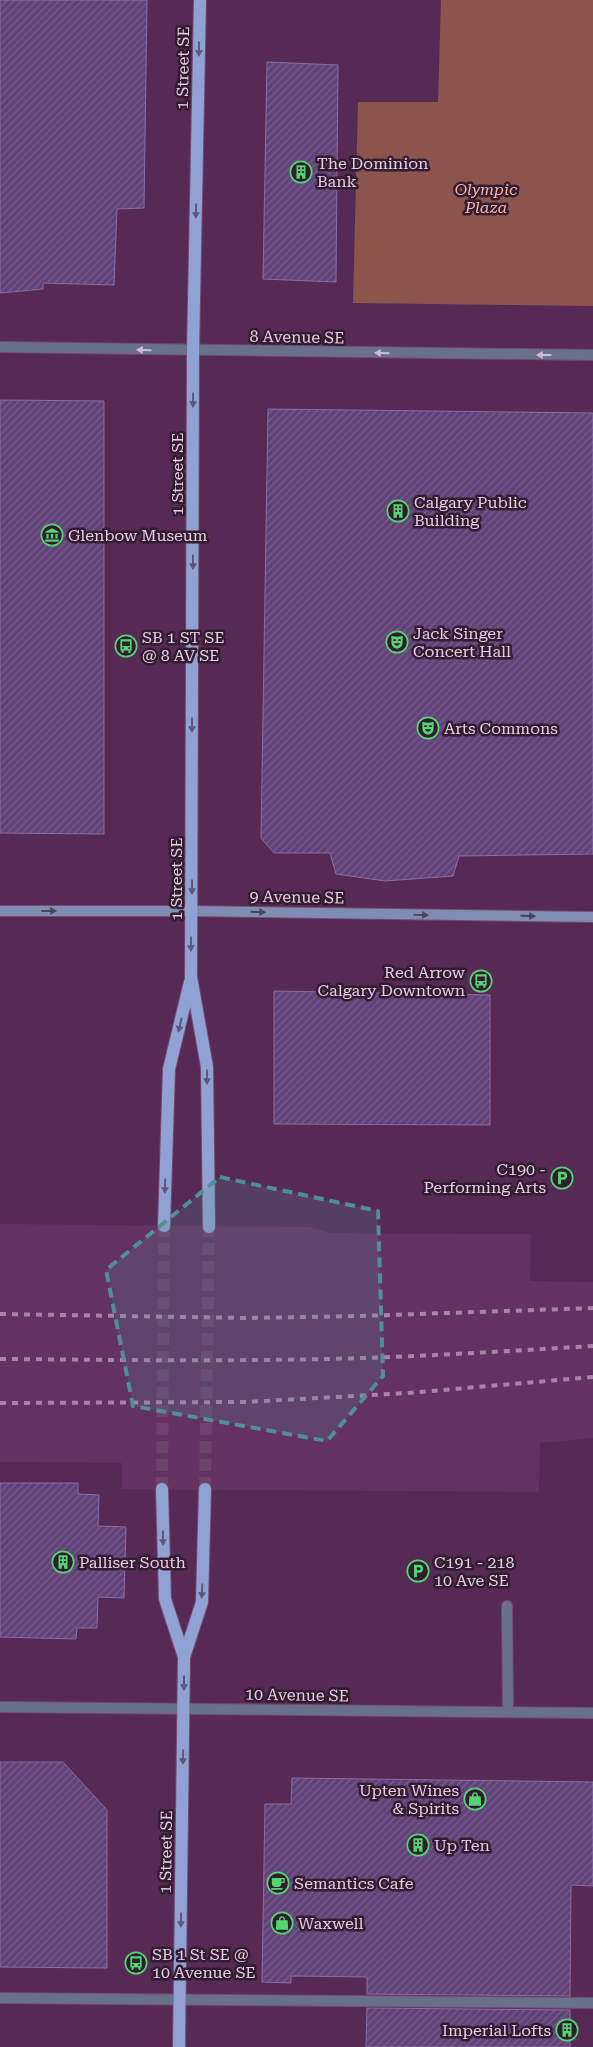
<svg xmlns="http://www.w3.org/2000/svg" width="593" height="2047" viewBox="0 0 593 2047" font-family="'Roboto Serif',serif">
	<defs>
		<pattern id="building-hatch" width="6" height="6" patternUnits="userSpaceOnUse" patternTransform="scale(1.25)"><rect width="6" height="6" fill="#604278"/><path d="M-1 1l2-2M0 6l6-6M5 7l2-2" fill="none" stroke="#775c8b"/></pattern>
	</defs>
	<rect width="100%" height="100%" fill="#572a56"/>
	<path fill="#643163" d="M0 1224 309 1227 331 1233 531 1234 530 1281 593 1282V1438L540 1443 539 1492 122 1489V1463L0 1462Z"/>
	<path fill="#8b554e" d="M441 0H593V306L353 303 358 102H438Z"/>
	<path fill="url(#building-hatch)" stroke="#8b6ca5" d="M0 0H147L144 208 117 209 114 285 43 283V289L0 293Z
		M267 62 338 65 336 282 263 279Z
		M0 400 104 401V834L0 833Z
		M268 409 593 413V854L459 856 453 876 385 881 336 874 330 853H274L261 838Z
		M274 991 490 995V1125L274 1124Z
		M0 1483H78V1494L99 1495 98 1526 126 1527 124 1598 98 1597 97 1628H77L76 1639 0 1637Z
		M0 1762H63L107 1810V1968L0 1967Z
		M292 1778 593 1782V1886L571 1885 570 1996 367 1994V1977L291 1976V1983L262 1982 265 1804H291Z
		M367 2008 570 2010V2047H366Z"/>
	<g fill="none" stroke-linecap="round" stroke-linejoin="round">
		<path stroke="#6d426b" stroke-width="12" stroke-dasharray="12 6" stroke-linecap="butt" d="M162 1489 164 1226
			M205 1489 209 1227"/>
		<g stroke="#744a73" stroke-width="12">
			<path id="service" d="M507 1606 508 1712
				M0 1998 593 2003"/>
		</g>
		<g stroke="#744a73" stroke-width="12">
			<path id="pedestrian" d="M0 347 593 355"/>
		</g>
		<g stroke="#744a73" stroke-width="12">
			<path id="tertiary" d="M0 1707 593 1713"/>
		</g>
		<g stroke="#744a73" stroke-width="12">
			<path id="secondary" d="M0 911H192L593 917"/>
		</g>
		<g stroke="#744a73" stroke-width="14">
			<path id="primary" d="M200 0 193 351 191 977 207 1067 209 1227
				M164 1226 169 1069 190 982
				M162 1489 165 1599 184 1657
				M179 2047 184 1657 202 1602 205 1489"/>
		</g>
		<use href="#service" stroke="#687189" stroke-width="10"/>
		<use href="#pedestrian" stroke="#687189" stroke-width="10"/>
		<use href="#tertiary" stroke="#687189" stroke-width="10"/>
		<use href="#secondary" stroke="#7f8db3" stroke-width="10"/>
		<use href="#primary" stroke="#90a2d3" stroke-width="12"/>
		<path stroke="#a885a7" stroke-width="4" stroke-dasharray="6 6" stroke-linecap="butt" d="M0 1314 247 1318 360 1316 593 1308
			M0 1359C131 1360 262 1362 393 1357 460 1354 526 1350 593 1346
			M0 1403 246 1402 408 1393 593 1377"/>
	</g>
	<defs><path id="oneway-solid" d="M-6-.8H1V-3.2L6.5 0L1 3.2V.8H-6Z" transform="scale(1.25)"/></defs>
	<g fill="#5c5879">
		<use href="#oneway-solid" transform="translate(199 49) rotate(91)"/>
		<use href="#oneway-solid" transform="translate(196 211) rotate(91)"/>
		<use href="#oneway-solid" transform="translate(193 400) rotate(90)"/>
		<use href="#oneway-solid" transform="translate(193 562) rotate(90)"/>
		<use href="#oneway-solid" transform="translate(192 725) rotate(90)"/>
		<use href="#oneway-solid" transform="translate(192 887) rotate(90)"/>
		<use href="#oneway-solid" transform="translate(191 944) rotate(91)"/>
		<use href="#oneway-solid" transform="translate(180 1025) rotate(103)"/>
		<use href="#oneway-solid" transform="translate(207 1077) rotate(90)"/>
		<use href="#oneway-solid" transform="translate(165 1186) rotate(92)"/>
		<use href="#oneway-solid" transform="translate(163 1538) rotate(89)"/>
		<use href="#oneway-solid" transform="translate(202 1591) rotate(92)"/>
		<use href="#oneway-solid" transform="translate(184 1683) rotate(90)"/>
		<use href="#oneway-solid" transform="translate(183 1757) rotate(91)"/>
		<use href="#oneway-solid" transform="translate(181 1920) rotate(91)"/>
	</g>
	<g fill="#cebad3">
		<use href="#oneway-solid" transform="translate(144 350) rotate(-179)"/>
		<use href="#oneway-solid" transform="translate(382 353) rotate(-179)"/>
		<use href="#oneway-solid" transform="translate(544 355) rotate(-180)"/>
	</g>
	<g fill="#4c445e">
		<use href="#oneway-solid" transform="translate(49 911)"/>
		<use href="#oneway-solid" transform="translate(258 912) rotate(1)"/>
		<use href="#oneway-solid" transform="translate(421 915) rotate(1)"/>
		<use href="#oneway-solid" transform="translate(528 916) rotate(1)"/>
	</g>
	<path fill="#509092" fill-opacity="0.2" stroke="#509092" stroke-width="4" stroke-dasharray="10 6" stroke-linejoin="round" d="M220 1177 378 1211 383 1376 327 1441 133 1406 106 1270Z"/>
	<defs>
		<g id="building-ring" transform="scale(1.125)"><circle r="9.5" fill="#311c30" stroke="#53d672" stroke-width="1.5"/><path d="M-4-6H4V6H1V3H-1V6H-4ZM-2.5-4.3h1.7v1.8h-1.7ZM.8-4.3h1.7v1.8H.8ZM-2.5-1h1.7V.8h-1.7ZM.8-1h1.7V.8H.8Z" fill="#53d672"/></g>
		<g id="museum-ring" transform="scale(1.125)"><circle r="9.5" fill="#311c30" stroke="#53d672" stroke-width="1.5"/><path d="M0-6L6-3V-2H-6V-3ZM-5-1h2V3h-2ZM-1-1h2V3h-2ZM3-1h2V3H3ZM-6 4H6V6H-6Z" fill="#53d672"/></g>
		<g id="theatre-ring" transform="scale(1.125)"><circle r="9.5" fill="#311c30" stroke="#53d672" stroke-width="1.5"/><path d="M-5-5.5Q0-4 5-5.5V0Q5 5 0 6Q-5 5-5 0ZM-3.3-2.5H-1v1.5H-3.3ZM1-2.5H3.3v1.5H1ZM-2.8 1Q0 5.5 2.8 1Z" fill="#53d672"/></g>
		<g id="bus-ring" transform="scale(1.125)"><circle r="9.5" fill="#311c30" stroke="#53d672" stroke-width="1.5"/><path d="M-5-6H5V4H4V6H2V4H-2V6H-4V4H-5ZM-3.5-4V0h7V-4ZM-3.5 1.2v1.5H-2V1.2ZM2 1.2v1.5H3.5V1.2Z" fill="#53d672"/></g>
		<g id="parking-ring" transform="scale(1.125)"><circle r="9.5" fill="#311c30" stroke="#53d672" stroke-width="1.5"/><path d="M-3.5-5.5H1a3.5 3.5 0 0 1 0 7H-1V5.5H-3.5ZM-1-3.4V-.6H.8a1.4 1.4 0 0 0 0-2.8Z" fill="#53d672"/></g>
		<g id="shop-ring" transform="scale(1.125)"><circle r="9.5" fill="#311c30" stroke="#53d672" stroke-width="1.5"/><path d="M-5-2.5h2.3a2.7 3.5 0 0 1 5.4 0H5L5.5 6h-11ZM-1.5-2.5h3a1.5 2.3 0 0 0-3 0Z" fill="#53d672"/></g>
		<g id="cafe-ring" transform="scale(1.125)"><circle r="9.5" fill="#311c30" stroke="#53d672" stroke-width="1.5"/><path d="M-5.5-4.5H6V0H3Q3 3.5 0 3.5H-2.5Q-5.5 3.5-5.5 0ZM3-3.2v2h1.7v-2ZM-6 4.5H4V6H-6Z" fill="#53d672"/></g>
	</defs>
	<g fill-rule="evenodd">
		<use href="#building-ring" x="301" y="172"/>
		<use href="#building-ring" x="398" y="511"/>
		<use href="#museum-ring" x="52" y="535"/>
		<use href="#theatre-ring" x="397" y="642"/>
		<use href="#bus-ring" x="126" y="646"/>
		<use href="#theatre-ring" x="428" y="728"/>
		<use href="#bus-ring" x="481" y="981"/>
		<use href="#parking-ring" x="562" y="1178"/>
		<use href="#building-ring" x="63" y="1562"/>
		<use href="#parking-ring" x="418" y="1571"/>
		<use href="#shop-ring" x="475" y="1799"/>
		<use href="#building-ring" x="418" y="1845"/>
		<use href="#cafe-ring" x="278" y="1883"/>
		<use href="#shop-ring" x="282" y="1923"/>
		<use href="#bus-ring" x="136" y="1963"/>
		<use href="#building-ring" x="567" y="2030"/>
	</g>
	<g text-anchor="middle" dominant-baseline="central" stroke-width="5" stroke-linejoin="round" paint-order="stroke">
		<g font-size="16" fill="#e7cce5" stroke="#311c30">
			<text transform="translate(183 68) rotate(-89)">1 Street SE</text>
			<text transform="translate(297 337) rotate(1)">8 Avenue SE</text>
			<text transform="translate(177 474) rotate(-90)">1 Street SE</text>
			<text transform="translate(176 879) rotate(-90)">1 Street SE</text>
			<text transform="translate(297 897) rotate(1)">9 Avenue SE</text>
			<text transform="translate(297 1695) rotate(1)">10 Avenue SE</text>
			<text transform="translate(166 1852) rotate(-89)">1 Street SE</text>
		</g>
		<g font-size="16" fill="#e7cce5" stroke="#311c30" text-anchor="start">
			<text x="317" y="163">The Dominion<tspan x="317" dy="18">Bank</tspan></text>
			<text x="414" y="502">Calgary Public<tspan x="414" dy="18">Building</tspan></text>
			<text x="68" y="535">Glenbow Museum</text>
			<text x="413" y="633">Jack Singer<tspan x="413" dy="18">Concert Hall</tspan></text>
			<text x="142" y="637">SB 1 ST SE<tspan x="142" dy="18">@ 8 AV SE</tspan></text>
			<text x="444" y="728">Arts Commons</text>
			<text x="465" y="972" text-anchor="end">Red Arrow<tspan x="465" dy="18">Calgary Downtown</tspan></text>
			<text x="546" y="1169" text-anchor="end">C190 -<tspan x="546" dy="18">Performing Arts</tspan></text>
			<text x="79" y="1562">Palliser South</text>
			<text x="434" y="1562">C191 - 218<tspan x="434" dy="18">10 Ave SE</tspan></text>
			<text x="459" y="1790" text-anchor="end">Upten Wines<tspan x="459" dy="18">&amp; Spirits</tspan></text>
			<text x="434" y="1845">Up Ten</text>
			<text x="294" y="1883">Semantics Cafe</text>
			<text x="298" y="1923">Waxwell</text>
			<text x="152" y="1954">SB 1 St SE @<tspan x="152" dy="18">10 Avenue SE</tspan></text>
			<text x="551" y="2030" text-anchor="end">Imperial Lofts</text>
		</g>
		<g font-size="16" font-style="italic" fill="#feb1a5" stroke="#311c30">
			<text x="486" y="189">Olympic<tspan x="486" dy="18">Plaza</tspan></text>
		</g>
	</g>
</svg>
